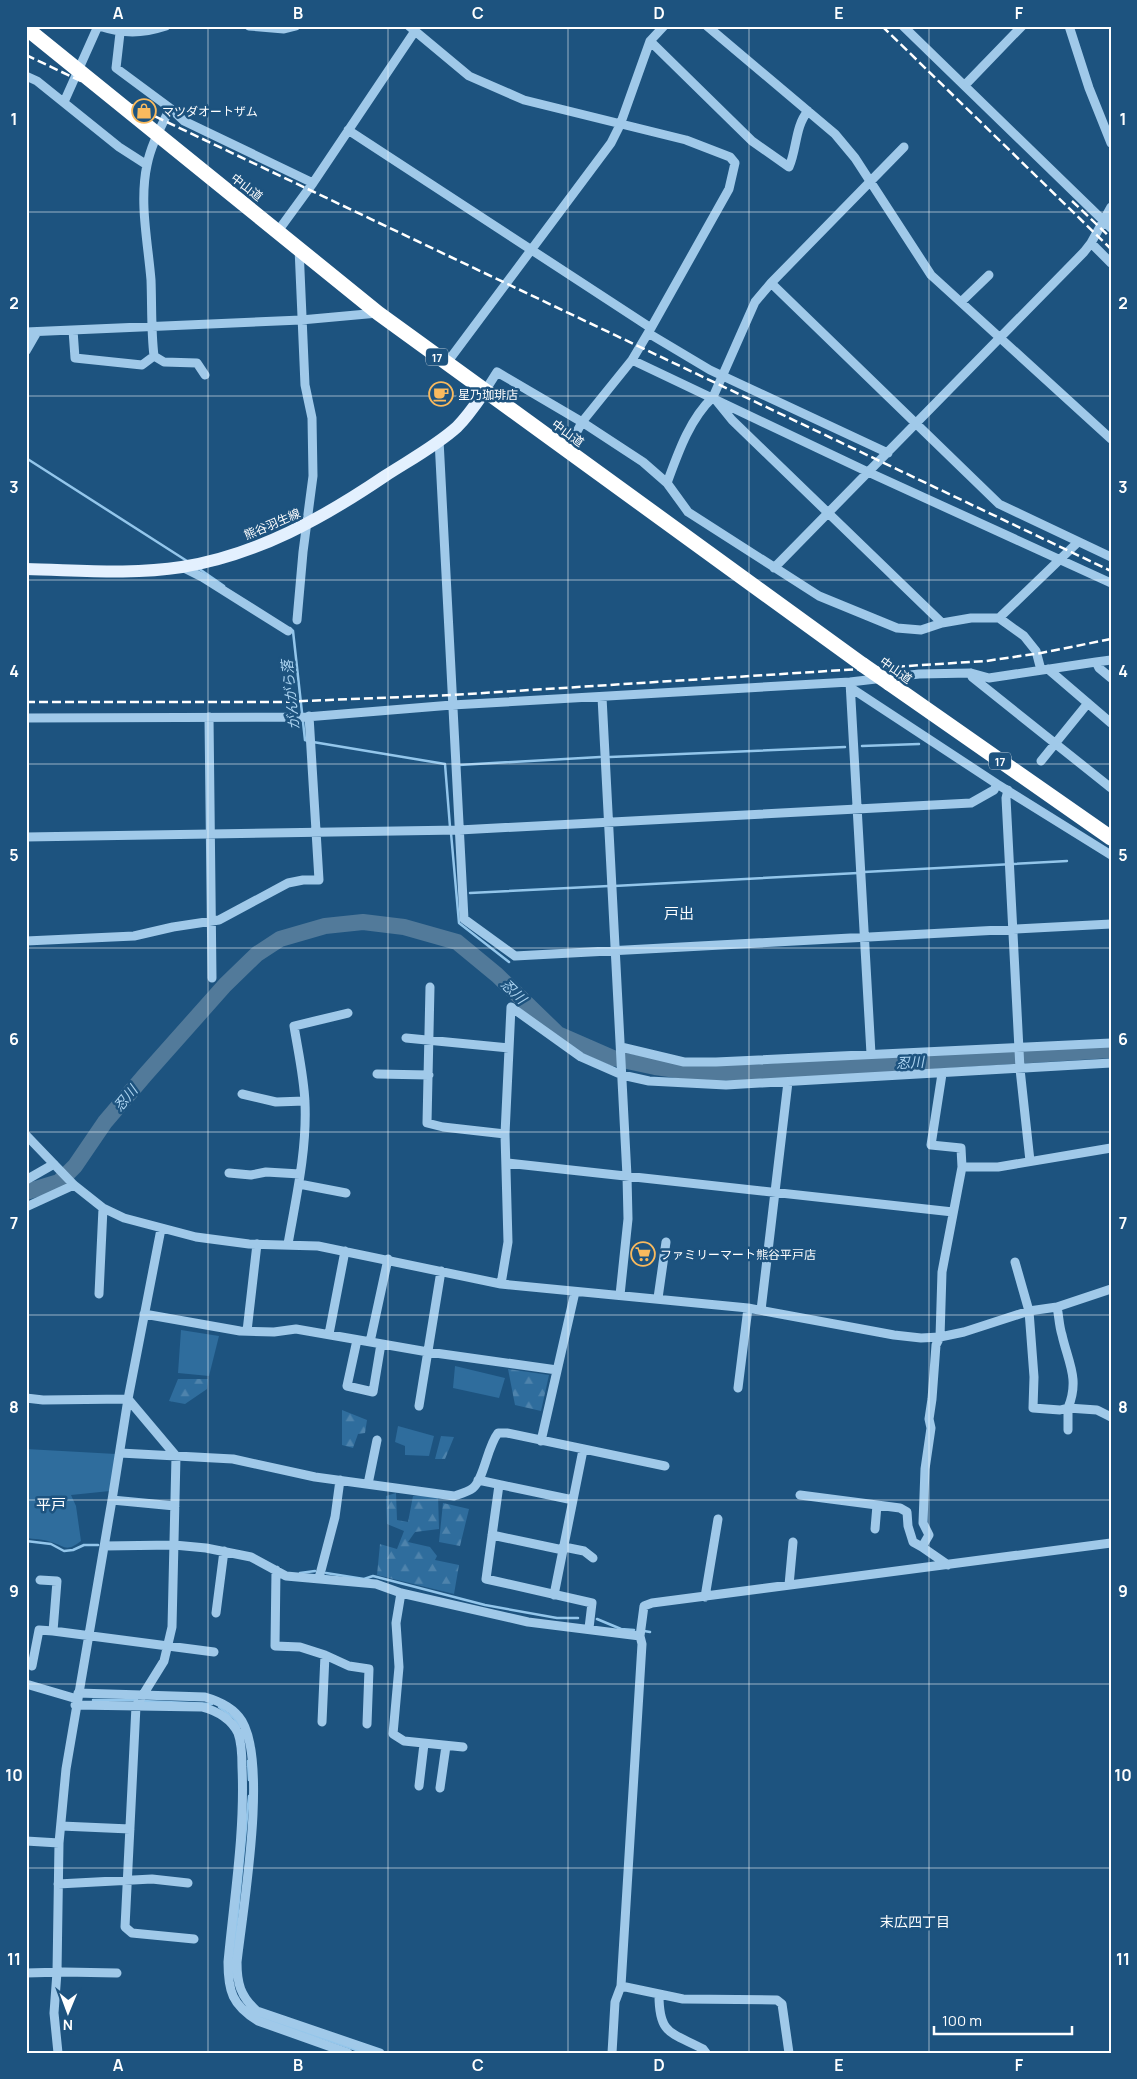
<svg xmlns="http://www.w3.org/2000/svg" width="1137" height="2079" viewBox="0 0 1137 2079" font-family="Manrope,'Noto Sans JP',sans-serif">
	<defs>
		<pattern id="forest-firs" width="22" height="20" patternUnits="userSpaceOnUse" patternTransform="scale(1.25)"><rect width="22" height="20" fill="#2f6d9d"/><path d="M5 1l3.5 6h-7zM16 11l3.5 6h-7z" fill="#4e83ac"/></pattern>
	</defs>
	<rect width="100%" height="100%" fill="#1d537f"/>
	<path fill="#2f6d9d" d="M181 1330 219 1336 209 1376 178 1373Z
		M455 1366 505 1378 499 1398 453 1388Z
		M398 1426 434 1436 429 1456 405 1455V1446L395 1442Z
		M26 1449 116 1454 110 1491 71 1495 76 1506 81 1541C65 1553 66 1546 51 1542 43 1539 34 1539 26 1538Z"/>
	<path fill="url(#forest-firs)" d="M508 1369 549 1375 541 1411 515 1405Z
		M178 1379H208L207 1389 185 1404 169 1401Z
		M342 1410 367 1420 365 1433 358 1434 353 1448 342 1445Z
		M441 1436 454 1437 445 1459H435Z
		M396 1493 397 1520 408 1522 413 1496 438 1494 439 1529 415 1532 408 1542 430 1547 437 1556 435 1560 459 1565 454 1594 377 1575 380 1544 397 1549 404 1531 387 1524 386 1496Z
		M443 1503 469 1509 460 1546 439 1542Z"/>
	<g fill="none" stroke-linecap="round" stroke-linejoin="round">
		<path stroke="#93c6eb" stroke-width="2.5" d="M26 458 187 561
			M198 568 224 586
			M290 628 293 631 305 740 308 741
			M313 742 445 764 450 827
			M862 746 919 744
			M610 757 845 747
			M459 765 600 757
			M451 833 459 923 509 962
			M864 872 1067 861
			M614 886 858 873
			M470 893 609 886
			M497 975H498
			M26 1541 51 1544 64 1551 73 1550 84 1545H98
			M300 1573 315 1571
			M326 1573 364 1579 373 1576 485 1605 557 1618H578
			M597 1619 621 1629 634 1630
			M644 1631 650 1632
			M93 1700H137
			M142 1701 212 1704
			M219 1707 234 1718 240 1727
			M248 1761 249 1780
			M233 1977V1962L249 1796
			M257 2016 365 2053"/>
		<path stroke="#527a9a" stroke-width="16" d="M26 1192 59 1182 75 1166 105 1122 145 1075 225 985 257 954 280 939 325 926 363 922 404 927 457 942 497 975 558 1034 613 1058 655 1067 698 1073 761 1072 1111 1050"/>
		<path stroke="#a0c9e9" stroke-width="9" d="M99 26C124 34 141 34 166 26
			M249 26 284 29 296 26
			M409 26 469 76 524 100 686 140 730 157 735 163 729 189 651 328
			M707 26 835 134 855 158 931 275 1111 439
			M903 26 1111 228
			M1069 26 1089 88 1111 143
			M120 33 116 68 170 108 184 121 313 183
			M650 41 752 141 789 167C797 149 795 126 808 111
			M26 76 37 81 119 147 147 165
			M965 85 1022 26
			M64 102 98 26
			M170 108C161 127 151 145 147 165 139 202 148 243 151 280 152 306 151 331 154 356L164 362 197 363 205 375
			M348 130 651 328 632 360 582 422 567 450
			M278 231 313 183 415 31
			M1091 243 1111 263
			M771 283 999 504 1111 557
			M961 302 989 275
			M73 330 75 358 142 365 154 356
			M26 332 301 320 378 313
			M648 333 710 370 888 453
			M26 351 37 332
			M632 360 868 472 1111 583
			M446 364 611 143 620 125 650 41 664 26
			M485 391 497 372 582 422 643 462 667 483 688 512 819 596 897 628 921 630 942 623 971 618H999L1024 636 1036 651 1041 670
			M715 399 732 420 942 623
			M439 440 464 919 515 956 1111 924
			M667 483C678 453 689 420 713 397L755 302 771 283 904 147
			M182 567 202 577 288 631
			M774 568 1084 252 1091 243 1111 207
			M999 618 1078 542
			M297 620 303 552 313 476 312 418 305 385 299 248
			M1096 662 1111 660
			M1048 669 1111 723
			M971 673 972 677 1111 788
			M850 682 871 1054
			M851 688 997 784 1111 855
			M602 697 627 1176 628 1219 620 1295
			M209 717 212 978
			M26 718 306 717 452 705 850 682 919 674 971 673 989 678 1096 662 1099 668 1111 678
			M1041 761 1088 703
			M1008 790 1006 798 1020 1069 1030 1161
			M26 837 459 830 971 803 994 790 997 784
			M26 941 134 936 173 927 219 920 288 883 303 880H319L309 716
			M430 987 427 1123 443 1127 505 1134 508 1242 501 1284
			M511 1007 581 1057 622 1075 649 1081 726 1085 1111 1063
			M406 1038 509 1048
			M621 1047 684 1062H716L1111 1043
			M377 1074 429 1075
			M942 1074 931 1145 961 1148 962 1167
			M242 1094 276 1102 305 1101
			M505 1134 511 1007
			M26 1135 74 1185 103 1208 124 1218 196 1237 249 1244 318 1246 501 1284 748 1308 894 1335 921 1338 940 1337 964 1332 1029 1311 1057 1307 1111 1289
			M507 1163 953 1212
			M229 1173 251 1175 266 1172 300 1174
			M26 1180 54 1164
			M299 1184 346 1193
			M26 1207 74 1185
			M288 1244C296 1198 307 1150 305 1103 304 1077 298 1051 294 1026L348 1013
			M1015 1262 1029 1311 1034 1377 1033 1408 1060 1410 1068 1408V1430
			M99 1294 103 1208
			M658 1298 666 1242
			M1057 1307C1059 1316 1059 1326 1062 1335 1068 1362 1080 1379 1068 1408L1097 1410 1111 1417
			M761 1310 788 1082
			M144 1314 240 1331 274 1332 296 1329 428 1352 557 1370
			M247 1331 257 1244
			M329 1334 345 1251
			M357 1340 347 1386 373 1392 381 1344
			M370 1342 388 1259
			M738 1388 748 1308
			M26 1398 43 1400 128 1399 176 1456 172 1627 164 1661 136 1706 125 1927 132 1933 194 1939
			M419 1406 441 1271
			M541 1441 575 1292
			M120 1453 233 1459 315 1477 454 1496C460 1494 468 1492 473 1488 484 1479 487 1447 498 1433H507L665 1466
			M478 1480 573 1500
			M368 1484 377 1440
			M499 1485 486 1579 592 1603 589 1628
			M800 1495 900 1508 907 1512 908 1526 913 1542 922 1547
			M112 1500 175 1506
			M875 1529 877 1505
			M492 1535 563 1550
			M104 1546 174 1545 206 1548 251 1557 286 1576 376 1584 401 1593 528 1622 640 1636
			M564 1547 584 1551 593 1558
			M948 1565 922 1547 929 1535 923 1523 925 1469 931 1428 929 1419 932 1399 936 1345 940 1337 942 1272 962 1167H998L1111 1148
			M276 1570 275 1646 300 1647 325 1655 349 1666 369 1669 367 1724
			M319 1578 335 1517 340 1480
			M40 1580 57 1581 53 1631 214 1652
			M789 1585 793 1542
			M401 1593 396 1623 399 1667 393 1734 404 1741 463 1747
			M554 1595 583 1450
			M705 1597 718 1519
			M216 1613 224 1551
			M32 1666 39 1630 53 1631
			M26 1684 77 1699
			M78 1693 205 1697C219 1701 234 1708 242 1721 268 1765 243 1908 237 1962 237 1983 240 1996 257 2011L380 2053
			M75 1705 202 1707C217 1711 231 1719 238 1733 242 1744 242 1756 242 1767 245 1832 234 1898 228 1962 228 1991 232 2005 258 2021L348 2053
			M322 1722 325 1655
			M419 1786 424 1744
			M440 1788 446 1746
			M61 1826 130 1829
			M26 1841 59 1843
			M58 1884 152 1879 188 1883
			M26 1973 64 1972 117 1973
			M621 1986 683 1999 777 2000 782 2004 789 2053
			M659 1995C659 2035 671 2032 703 2049L706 2053
			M58 2053 54 2013 57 1972 59 1843 66 1769 112 1500 128 1399 161 1229
			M612 2053 615 2002 621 1986 642 1644 640 1636 644 1606 652 1603 1111 1543"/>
		<path stroke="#e3f0fe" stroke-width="12" d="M26 569C78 570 131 575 182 567 257 555 323 518 385 476 408 461 436 446 457 427 468 416 476 404 485 391"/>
		<path stroke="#fff" stroke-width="15" d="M26 28 378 313 863 665
			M889 683 1111 838"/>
		<path stroke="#fff" stroke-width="2.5" stroke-dasharray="9 4" stroke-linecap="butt" d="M882 26 1111 249
			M26 55 1111 571
			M1072 201 1111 238
			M26 702H279L452 695 986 661 1041 653 1111 639"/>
		<path stroke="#fff" stroke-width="15" d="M863 665 889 683"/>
	</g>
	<path fill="none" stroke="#fff" stroke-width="1" stroke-opacity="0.55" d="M208 26V2053M388 26V2053M568 26V2053M749 26V2053M929 26V2053M26 212H1111M26 396H1111M26 580H1111M26 764H1111M26 948H1111M26 1132H1111M26 1315H1111M26 1500H1111M26 1684H1111M26 1868H1111"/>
	<defs>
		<g id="shop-ring" transform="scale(1.25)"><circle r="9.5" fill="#1d537f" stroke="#f9ba5e" stroke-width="1.5"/><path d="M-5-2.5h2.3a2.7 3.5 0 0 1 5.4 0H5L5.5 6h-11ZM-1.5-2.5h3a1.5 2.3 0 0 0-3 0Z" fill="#f9ba5e"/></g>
		<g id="cafe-ring" transform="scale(1.25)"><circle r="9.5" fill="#1d537f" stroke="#f9ba5e" stroke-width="1.5"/><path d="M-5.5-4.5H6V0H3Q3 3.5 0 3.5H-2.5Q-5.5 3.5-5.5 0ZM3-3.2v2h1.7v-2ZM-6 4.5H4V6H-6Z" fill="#f9ba5e"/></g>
		<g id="supermarket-ring" transform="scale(1.25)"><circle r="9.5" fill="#1d537f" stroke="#f9ba5e" stroke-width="1.5"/><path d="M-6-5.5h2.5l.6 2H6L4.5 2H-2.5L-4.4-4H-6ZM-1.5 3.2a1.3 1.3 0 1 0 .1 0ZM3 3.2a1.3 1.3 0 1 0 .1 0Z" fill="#f9ba5e"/></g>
	</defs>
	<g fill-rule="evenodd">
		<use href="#shop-ring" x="144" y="111"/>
		<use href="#cafe-ring" x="441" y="394"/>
		<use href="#supermarket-ring" x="643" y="1254"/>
	</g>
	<g text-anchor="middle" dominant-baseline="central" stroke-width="5" stroke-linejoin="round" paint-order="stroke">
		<g fill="#1d537f" stroke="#bbcbd9" stroke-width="1">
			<rect x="426" y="348.5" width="22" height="17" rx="4"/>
			<rect x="989" y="752.5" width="22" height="17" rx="4"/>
		</g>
		<g font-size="11" font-weight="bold" fill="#fff">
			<text x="437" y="357">17</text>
			<text x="1000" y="761">17</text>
		</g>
		<g font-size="12" fill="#fff" stroke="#1d537f" text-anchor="start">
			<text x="162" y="111">マツダオートザム</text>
			<text x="458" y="394">星乃珈琲店</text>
			<text x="660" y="1254">ファミリーマート熊谷平戸店</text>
		</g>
		<g font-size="12" fill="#fff" stroke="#1d537f">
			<text transform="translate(247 187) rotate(38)">中山道</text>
			<text transform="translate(568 433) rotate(36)">中山道</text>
			<text transform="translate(272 524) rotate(-23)">熊谷羽生線</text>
			<text transform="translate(896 670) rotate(35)">中山道</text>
		</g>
		<g font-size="14" font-style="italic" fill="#abd3f0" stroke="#1d537f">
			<text transform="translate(290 695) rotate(-96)">がんがら落</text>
			<text transform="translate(514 991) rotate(44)">忍川</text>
			<text transform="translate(910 1062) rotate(-3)">忍川</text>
			<text transform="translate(125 1098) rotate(-50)">忍川</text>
		</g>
		<g font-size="14" fill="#fff" stroke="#1d537f">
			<text x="915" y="1921">末広四丁目</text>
		</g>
		<g font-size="15" fill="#fff" stroke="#1d537f">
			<text x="679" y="913">戸出</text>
			<text x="51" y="1504">平戸</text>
		</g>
	</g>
	<rect width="1137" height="2079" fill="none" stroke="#1d537f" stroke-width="55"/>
	<g transform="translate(68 2012) rotate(181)" stroke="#1d537f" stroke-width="4" paint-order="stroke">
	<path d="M0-4L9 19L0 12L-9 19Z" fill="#ffffff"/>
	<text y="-8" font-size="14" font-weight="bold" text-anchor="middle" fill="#ffffff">N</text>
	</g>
	<path d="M934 2026v8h138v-8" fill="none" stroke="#ffffff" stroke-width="2.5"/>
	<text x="942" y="2026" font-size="15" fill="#ffffff" stroke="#1d537f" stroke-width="4" paint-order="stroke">100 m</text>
	<rect x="28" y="28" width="1082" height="2024" fill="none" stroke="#fff" stroke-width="2"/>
	<g font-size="16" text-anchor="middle" font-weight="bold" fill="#fff">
		<text x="118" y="19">A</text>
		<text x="298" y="19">B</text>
		<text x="478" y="19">C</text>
		<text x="659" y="19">D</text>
		<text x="839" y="19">E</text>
		<text x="1019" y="19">F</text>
		<text x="14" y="125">1</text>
		<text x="1123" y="125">1</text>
		<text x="14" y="309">2</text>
		<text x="1123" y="309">2</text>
		<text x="14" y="493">3</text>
		<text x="1123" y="493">3</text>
		<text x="14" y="677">4</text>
		<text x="1123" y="677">4</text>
		<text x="14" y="861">5</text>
		<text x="1123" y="861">5</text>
		<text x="14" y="1045">6</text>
		<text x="1123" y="1045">6</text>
		<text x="14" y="1229">7</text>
		<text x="1123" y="1229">7</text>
		<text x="14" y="1413">8</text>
		<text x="1123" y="1413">8</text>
		<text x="14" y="1597">9</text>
		<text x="1123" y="1597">9</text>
		<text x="14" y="1781">10</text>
		<text x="1123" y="1781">10</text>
		<text x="14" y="1965">11</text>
		<text x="1123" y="1965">11</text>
		<text x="118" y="2071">A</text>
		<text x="298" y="2071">B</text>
		<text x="478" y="2071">C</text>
		<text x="659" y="2071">D</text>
		<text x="839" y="2071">E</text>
		<text x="1019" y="2071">F</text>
	</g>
</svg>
